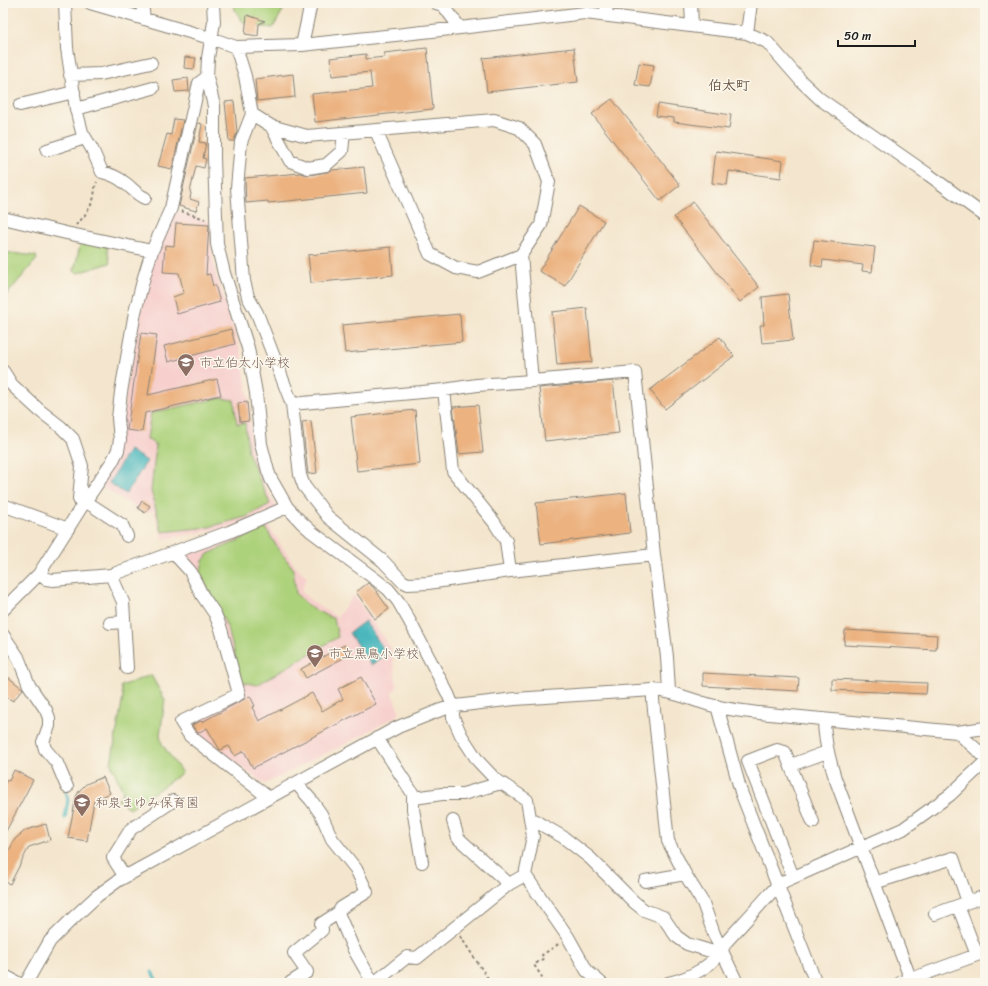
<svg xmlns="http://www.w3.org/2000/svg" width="988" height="986" viewBox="0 0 988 986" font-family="Sriracha,'Klee One',sans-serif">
	<rect width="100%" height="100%" fill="#fbf7ec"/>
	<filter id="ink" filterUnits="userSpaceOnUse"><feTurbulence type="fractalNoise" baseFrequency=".025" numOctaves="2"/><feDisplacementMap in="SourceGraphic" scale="8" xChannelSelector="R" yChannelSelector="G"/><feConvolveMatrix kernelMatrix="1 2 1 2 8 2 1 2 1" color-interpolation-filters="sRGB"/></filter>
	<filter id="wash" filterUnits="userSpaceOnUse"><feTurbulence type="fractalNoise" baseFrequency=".012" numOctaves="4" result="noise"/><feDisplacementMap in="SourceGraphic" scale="16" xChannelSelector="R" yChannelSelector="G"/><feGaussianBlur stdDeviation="0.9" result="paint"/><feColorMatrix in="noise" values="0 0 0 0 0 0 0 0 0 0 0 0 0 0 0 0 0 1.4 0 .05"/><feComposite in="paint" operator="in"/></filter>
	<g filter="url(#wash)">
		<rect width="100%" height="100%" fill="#f4e6ce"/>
		<path fill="#f7d0cd" d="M173 210 210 222 212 255 216 275 241 352 249 401 252 450 265 487 277 508 228 528 163 539 154 510 145 513 102 487 122 418 137 324 154 256Z
			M266 522 294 564 307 577 301 591 313 602 337 617 354 595 391 648 397 687 392 692 400 714 341 747 332 750 265 784 194 734 187 727 190 721 243 695 215 605 185 554Z"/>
		<path fill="#add27c" stroke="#64774c" d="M232 3H283V10L273 28C246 25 244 29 232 3Z
			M81 241 106 243 110 263 78 273 74 271Z
			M3 252 36 256 37 259 3 299Z
			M219 398 234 400 237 424 245 423 248 452 270 504 246 517 209 527 162 532 151 491 156 445 147 439 151 413Z
			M266 528 278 549 293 568 296 594 311 608 334 619 338 637 257 685 242 682 228 629 216 604 200 574 203 561 208 554Z
			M151 675 165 700 160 735 162 744 182 773 130 809 118 800 123 792 111 763 123 697 121 686Z"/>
		<path fill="#46b6bc" stroke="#31696c" d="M129 450 147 461 126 494 109 483Z
			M365 621 387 654 371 665 349 633Z"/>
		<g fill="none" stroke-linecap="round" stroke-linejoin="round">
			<path stroke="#46b6bc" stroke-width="3" d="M65 818 68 800 66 791
				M152 972 158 983"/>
		</g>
		<g id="blocks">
			<path fill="#ecb280" d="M247 15 265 21 259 24 258 36 245 34Z
				M427 48 433 109 315 122 312 94 372 88 370 72 332 76 330 58 366 54V59L385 57 384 53Z
				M574 48 578 82 487 92 483 58Z
				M185 57 196 58 194 69 184 68Z
				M639 63 654 65 650 87 635 85Z
				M293 74 295 97 257 101 255 79Z
				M188 78 189 91 175 92 173 80Z
				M612 99 680 185 660 201 592 114Z
				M234 101 237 132 234 141H229L225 102Z
				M658 104 731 115 729 129 674 122V118L656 116Z
				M174 119 183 120 172 169 158 166 167 134 171 135Z
				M198 123 202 124 199 142 206 143 203 158 206 159 204 168 196 166 190 192 191 193 190 199 199 202 196 211 179 206Z
				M716 151 783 161 781 178 729 171 727 185 712 183Z
				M364 167 367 193 268 203V201L246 203 245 178 300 173 309 175 327 172 332 170Z
				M693 202 759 287 740 302 674 217Z
				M579 206 604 221 565 286 539 271Z
				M176 223 209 225 206 275 210 274 213 286 215 285 220 302 177 314 173 297 184 293 179 273 163 272 165 245 174 246Z
				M814 240 875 247 872 272 862 271 863 265 823 260 822 267 811 265Z
				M391 247 393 275 311 283 308 255Z
				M788 294 793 340 762 343 760 325H764L762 297Z
				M587 308 592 362 557 365 552 312Z
				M460 314 462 342 345 353 342 325Z
				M231 329 235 344 168 362 164 346Z
				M141 333 157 335 148 395 217 379 221 395 145 413 142 432 127 430Z
				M720 337 734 356 665 409 650 390Z
				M613 381 619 433 545 441 539 388Z
				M247 402 249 421 240 422 238 403Z
				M478 405 483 452 459 454 453 407Z
				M415 410 420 464 357 471 351 417Z
				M311 421 317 473 308 474 302 422Z
				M626 493 630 533 541 544 536 503Z
				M142 501 150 506 145 513 138 508Z
				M368 583 374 588 389 609 375 619 356 592Z
				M845 630 937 635 936 650 844 645Z
				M344 645 349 655 306 678 301 669Z
				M3 673 23 689 13 701 3 695Z
				M703 673 799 678 798 691 703 686Z
				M361 677 376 704 253 768 244 751 235 756 229 746 220 750 207 728 198 733 192 725 201 721 202 722 250 696 255 706 252 707 259 721 312 693 322 711 343 699 338 689Z
				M832 679 927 683 926 694 832 690Z
				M14 770 33 780 3 837V787L7 780 9 781Z
				M103 777 110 793 94 801 87 841 68 838 76 797 79 791 86 784Z
				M46 824 50 840 29 847 10 884 3 881V863L15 839 26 830Z"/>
		</g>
	</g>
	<g filter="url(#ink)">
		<use href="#blocks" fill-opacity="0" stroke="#888175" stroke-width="1"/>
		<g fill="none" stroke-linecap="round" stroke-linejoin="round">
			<g stroke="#888175" stroke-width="14">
				<path id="minor" d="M65 3 67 48 76 109 82 132 92 149 102 172C110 174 118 177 125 183 132 188 136 194 145 198
					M90 3 210 38 236 47 302 45 460 28 585 13 747 33 767 42 802 82 820 99 929 175 985 216
					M142 3 144 19
					M213 3 214 22 208 58 207 77 214 106V158L217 244 224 273 248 348 256 393 261 444 268 471 271 479 287 507 301 522 312 532 375 579 388 589 398 601 409 620 448 694 453 706V717L461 735 478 761 495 779 527 800 533 836 525 875 568 937 587 971 601 983
					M436 3 443 5 460 28
					M606 3 607 16
					M691 3 692 26
					M747 33 751 3
					M302 45 311 3
					M236 47 245 76 252 114 271 126 307 136 494 120 519 128 535 144 549 182 541 225 521 255 478 272 456 268 430 254 376 131
					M70 75 101 74 151 63
					M20 105 74 92
					M76 109 153 88
					M252 114 241 142 237 188 244 281 248 297 257 313 292 404 300 475 304 486 328 517 383 561 402 581 408 584 428 583 510 571 654 555
					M271 126 290 161 308 168 326 165 342 151 344 133
					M47 150 85 138
					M3 218 66 233 152 251
					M521 255 532 381 635 372 654 555 667 657 669 691
					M3 371 12 385 39 410 61 427 73 439 82 466 79 499 82 506
					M444 390 453 471 494 522 506 541 510 571
					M292 404 444 390 477 385 532 381
					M85 501 122 525 127 536
					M3 505 68 529
					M175 553 179 559 190 571 202 595 215 614 221 629 239 694 181 722 190 736 269 798
					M39 574 46 579 53 580 111 575 229 532 287 507
					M111 575 123 602 127 668
					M3 610 39 574 82 506 112 462 118 450 120 440 118 418 121 392 135 312 144 277 152 251 171 208 199 83 207 77
					M110 623 124 622
					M3 635 18 657 29 685 46 710 49 718V726L43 742 45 749 57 763 67 787
					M653 690V700L668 841 685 874 703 903 714 934 737 983
					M717 706 741 792 816 983
					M824 719C824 740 829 759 835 778L912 983
					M957 732 985 757
					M377 738 413 794V809L422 862
					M791 765 827 752
					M296 783 311 800 321 814 332 839 356 869 367 892 341 908 338 913 353 948 373 983
					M414 798 442 794H463L501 783
					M530 818 563 837 590 858 634 902 644 910 663 917 676 936 687 944 717 953 722 950
					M453 821 458 838 509 884
					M125 877 113 858 131 829 173 801
					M793 877 748 761 777 750 785 752 813 822
					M645 881 685 874
					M874 883 953 858 968 902
					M958 906 977 955
					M935 914 985 896
					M3 975 18 983
					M26 983 50 941 71 920 97 896 119 880 398 727 438 711 453 706 464 705 515 699 653 690C672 691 686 698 704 703 722 709 741 711 759 713L957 732 985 728
					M290 983 307 972 294 953 322 930 321 924 338 913
					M374 983 407 957 417 958 509 884 525 875
					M668 983C691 978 716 965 726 942L777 886 785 881 903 829 950 795 985 762
					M900 983 985 952"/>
			</g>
			<path stroke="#888175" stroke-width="2" stroke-dasharray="3 3" stroke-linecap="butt" d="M181 211 205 219
				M76 225C83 218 91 208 94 197 95 191 94 188 97 182
				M460 936 491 983
				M546 983 534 965 544 958 542 955 560 943"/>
			<use href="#minor" stroke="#fff" stroke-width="12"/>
		</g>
	</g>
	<defs>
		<g id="school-pin" transform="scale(0.9)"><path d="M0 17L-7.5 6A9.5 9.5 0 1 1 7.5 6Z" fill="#8d6e63" stroke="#fbf7ec"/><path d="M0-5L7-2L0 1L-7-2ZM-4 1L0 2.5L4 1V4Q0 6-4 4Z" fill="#fff"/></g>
	</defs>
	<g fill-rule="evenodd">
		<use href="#school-pin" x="186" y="362"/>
		<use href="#school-pin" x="315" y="653"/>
		<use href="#school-pin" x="82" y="802"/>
	</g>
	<g text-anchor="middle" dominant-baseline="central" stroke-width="3" stroke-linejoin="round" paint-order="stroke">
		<g font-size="13" fill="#785e54" stroke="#fbf7ec" text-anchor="start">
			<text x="199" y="362">市立伯太小学校</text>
			<text x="328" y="653">市立黒鳥小学校</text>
			<text x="95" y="802">和泉まゆみ保育園</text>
		</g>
		<g font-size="14" font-weight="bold" fill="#65503f" stroke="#fbf7ec">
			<text x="729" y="85">伯太町</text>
		</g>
	</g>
	<rect width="988" height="986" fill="none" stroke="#fbf7ec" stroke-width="16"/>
	<path d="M838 40v6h77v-6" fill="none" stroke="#1c1c1c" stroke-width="2"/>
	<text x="844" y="40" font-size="12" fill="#1c1c1c" stroke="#fbf7ec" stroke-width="3" paint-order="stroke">50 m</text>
</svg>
